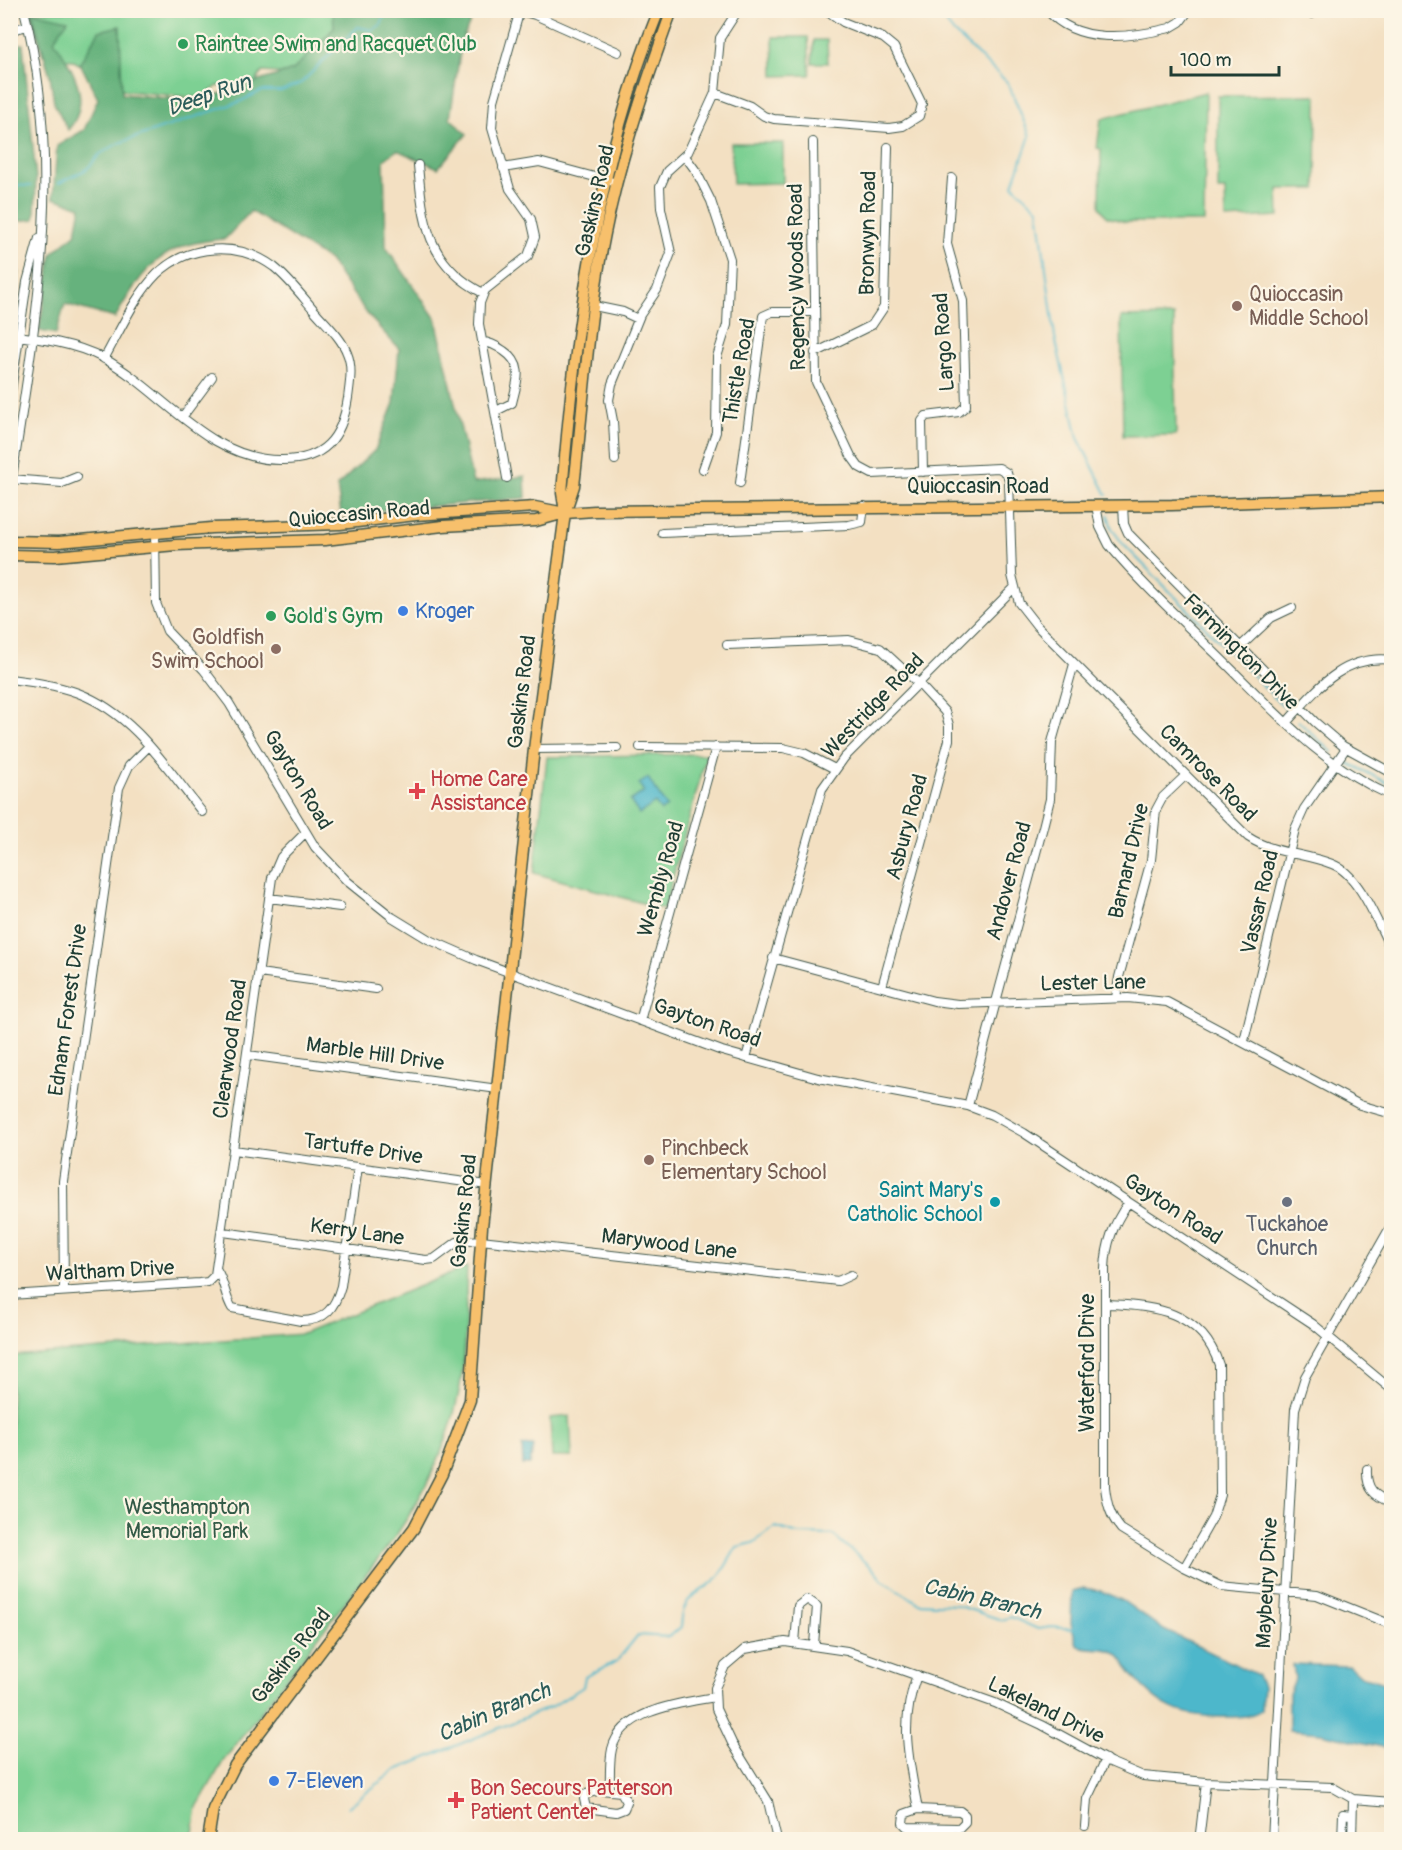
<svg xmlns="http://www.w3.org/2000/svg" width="1402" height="1850" viewBox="0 0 1402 1850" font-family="Pangolin,sans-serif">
	<rect width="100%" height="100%" fill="#fcf5e5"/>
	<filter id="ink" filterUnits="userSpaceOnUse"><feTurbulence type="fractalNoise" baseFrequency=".0167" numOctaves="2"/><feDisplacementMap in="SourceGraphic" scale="12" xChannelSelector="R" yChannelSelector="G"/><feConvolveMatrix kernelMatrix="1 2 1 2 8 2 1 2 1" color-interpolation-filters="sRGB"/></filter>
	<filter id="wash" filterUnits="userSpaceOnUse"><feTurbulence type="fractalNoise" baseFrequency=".008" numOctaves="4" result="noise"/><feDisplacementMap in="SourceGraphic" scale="24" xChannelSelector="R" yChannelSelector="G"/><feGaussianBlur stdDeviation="1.35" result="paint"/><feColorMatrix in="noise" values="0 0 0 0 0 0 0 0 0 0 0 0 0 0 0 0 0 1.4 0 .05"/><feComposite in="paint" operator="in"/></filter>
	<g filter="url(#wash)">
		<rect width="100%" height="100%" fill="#f3e0c2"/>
		<path fill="#7dd093" stroke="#4e8664" stroke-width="1.5" d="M30 11H344L338 34 291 74 262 72 252 88 218 86 201 98 126 91 72 60 43 55Z
			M773 37H808L810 75 774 76Z
			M814 40H827L828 63H812Z
			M1206 92 1204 222H1126L1107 217 1100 207 1101 149 1097 148 1101 119Z
			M1314 95 1317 97 1316 189H1278L1279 216 1226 219 1225 190H1218V96Z
			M731 143H783V183L733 184Z
			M1174 316 1176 435 1123 436 1121 317Z
			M707 754 664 909 534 873 547 757Z
			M467 1267C465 1306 467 1348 460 1386 451 1440 425 1493 395 1537L224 1760 197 1807 192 1839H11V1356L302 1334Z
			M570 1416 572 1457H552L550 1418Z"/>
		<path fill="#66b27d" stroke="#427858" stroke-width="1.5" d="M333 11H475L462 40 450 118 467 134 438 168 397 150 384 160 386 247 436 319 473 483 525 476 526 498 341 514 337 486 375 450 394 403 399 349 368 315 329 260 251 211 225 239C162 243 145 266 115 318L65 304 56 334 39 331 52 254 76 233 81 207 53 198 57 146 84 130 98 99 80 63 99 31 120 26 122 94 198 101 293 70 334 28Z
			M32 12 68 20 54 40C72 68 94 101 68 130L54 103 50 76Z
			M11 44H23L36 178 35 219 11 222Z
			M11 267 19 272 11 314Z"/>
		<path fill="#4eb7cb" stroke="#367a80" stroke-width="1.5" d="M648 778 667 807 661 811 655 803 639 814 630 801 644 792 639 784Z
			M522 1446H533L530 1465H523Z
			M1084 1588 1101 1591 1123 1601 1164 1630 1258 1675 1263 1687 1261 1710C1250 1718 1234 1717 1221 1717 1180 1716 1160 1708 1133 1676 1126 1668 1123 1656 1112 1651 1100 1646 1088 1651 1077 1645L1071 1623 1072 1591Z
			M1293 1664 1350 1666 1361 1676 1391 1685V1749L1321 1733 1289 1730V1694L1295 1679Z"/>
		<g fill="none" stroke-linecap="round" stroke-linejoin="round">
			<path stroke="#4eb7cb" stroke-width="2" d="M936 10 954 33 1008 83 1030 136 1013 185 1038 209 1055 337 1078 438 1107 495
				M59 183 87 169 100 154 119 143 239 102 261 91H281L301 83 358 27 372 30 381 25 386 10
				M10 185 31 186
				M1108 515 1112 529 1123 544 1286 709
				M1298 721 1332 752
				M1346 762 1392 785
				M348 1807 394 1771 553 1706 583 1687 585 1677 617 1661 638 1635 669 1637 681 1627C683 1592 696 1598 715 1580 724 1572 730 1557 737 1547L753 1543 775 1527 798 1534 833 1535 873 1569 882 1580 919 1603 956 1605 1002 1620 1011 1617 1038 1629 1052 1627 1074 1629
				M281 1840 300 1833"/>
		</g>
	</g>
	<g filter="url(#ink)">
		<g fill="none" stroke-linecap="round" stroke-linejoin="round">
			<g stroke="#3f5549" stroke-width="10">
				<path id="minor" d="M1047 10C1077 45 1129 38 1170 28L1180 22 1189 10
					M1311 10 1312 14
					M520 11 535 15 618 52
					M10 30 28 26
					M715 93 750 106 764 116 774 119 889 128 903 126 919 116 922 104 894 47 883 38 843 22 826 10
					M813 142 816 382 851 456 859 467 872 474 999 468 1007 473 1009 480 1012 575 1019 603 1037 626 1248 837C1274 854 1304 853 1332 864 1360 874 1378 925 1392 951
					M685 156 696 171 711 201 730 259 727 325 717 357 716 432 703 469
					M418 165C423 222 427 264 483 293
					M503 168 539 162 617 183
					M594 306 623 312 638 319
					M10 335C42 339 74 343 103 358 162 390 208 460 280 460 324 461 342 438 348 398 350 382 353 367 347 353 341 337 325 323 314 310 301 295 289 279 274 267 239 241 188 244 157 274 134 297 120 331 104 359
					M482 342C490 342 497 346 504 351 525 365 517 382 512 403L496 411
					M815 353 872 325 884 307 888 147
					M10 398 27 282 39 238
					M183 416 212 377
					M615 460 613 421 609 400 612 384 640 315 657 290 671 253 661 208 660 187 667 171 688 152 715 93 720 38 738 10
					M923 472 922 421 926 416 959 412 966 406 963 301 947 244 952 178
					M507 478 479 324 480 303 485 290 528 256 535 237 531 219 510 189 492 128 494 101 520 10
					M10 479 62 483 77 477
					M740 483 763 316 772 312H815
					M10 491C34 332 66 170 24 10
					M1096 505 1100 527 1109 545C1141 583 1179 618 1215 653 1272 708 1317 763 1392 796
					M1123 505 1124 524 1128 533 1315 722 1343 746 1392 773
					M155 532 156 603 167 631 204 670 229 703 315 847 347 881 392 917 428 939 476 960 722 1051 818 1078 968 1106 992 1115 1024 1133 1313 1324 1392 1390
					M662 533 849 525 862 522 864 506
					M727 645 849 640 880 648 919 684 945 712 949 725V740L882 987
					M1240 647 1271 618 1292 608
					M10 679C33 682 56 685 78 693 134 714 166 767 202 812
					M1286 723C1316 690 1343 654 1392 660
					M640 747 783 748 804 753 835 769
					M534 749 617 748
					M269 898 340 907
					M773 958 934 1001 958 1004 1128 998 1167 1002 1360 1105 1392 1114
					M259 973 376 989
					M1116 998 1119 977 1151 860 1156 810 1163 797 1185 776
					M640 1021 716 747
					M1244 1041 1295 829 1304 809 1346 748
					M248 1055 498 1089
					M746 1058 822 789 844 758 1015 587
					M968 1106 1043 827 1050 799 1052 742 1074 664
					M234 1150 487 1185
					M1128 1203C1113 1225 1106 1243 1105 1269V1487C1107 1504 1110 1516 1121 1529L1184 1568 1221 1586 1317 1595 1392 1625
					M223 1232 426 1260 434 1259 457 1242 481 1240 838 1281 851 1275
					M217 1270C225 1283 225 1297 232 1308L301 1321C325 1321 335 1308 341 1286L358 1167
					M64 1291 63 1181 119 788 129 766 149 746
					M10 1295 199 1283 208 1282 215 1275 272 878 281 857 305 833
					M1105 1304C1153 1305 1202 1311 1219 1365L1220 1495 1213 1517 1184 1568
					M1367 1469C1366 1489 1374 1496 1392 1503
					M795 1643 798 1606 807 1599 817 1606 814 1645
					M917 1675C899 1724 909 1760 918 1809
					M601 1790 621 1792 627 1802 624 1809 616 1812 586 1808 584 1799 586 1794Z
					M610 1791C610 1777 609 1762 612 1749 622 1709 682 1703 715 1697
					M918 1809 960 1811 965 1815V1822L959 1828 907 1827 903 1823 904 1814Z
					M1085 1826 1087 1799 1106 1759
					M1200 1833 1206 1782
					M777 1840 768 1801 732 1743 716 1709 715 1688 725 1666 745 1649 785 1642 847 1651 995 1703 1042 1725 1110 1762 1143 1776 1206 1782 1332 1787 1353 1799 1392 1802
					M1272 1840 1295 1409 1305 1377 1392 1224
					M1342 1840 1343 1814 1352 1815
					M1352 1840 1353 1799"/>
			</g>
			<g stroke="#3f5549" stroke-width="13">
				<path id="major" d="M565 512 562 493C575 328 596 165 659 10
					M10 541 59 542 211 528 340 524 416 515 535 507 565 513
					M10 555 55 556 176 545 325 540 443 526 536 521 565 513 595 511 1172 505 1392 497
					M208 1840 213 1809 235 1765 414 1528 442 1474 470 1400 482 1227 534 749 565 513 574 486C585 393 589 298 611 206 626 140 649 74 672 10"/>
			</g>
			<use href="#minor" stroke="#fff" stroke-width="8"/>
			<use href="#major" stroke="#f7c06c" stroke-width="10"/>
		</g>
	</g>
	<g fill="#2e9e5b" stroke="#fcf5e5" stroke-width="2">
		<circle cx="183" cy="44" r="6"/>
		<circle cx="271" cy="616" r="6"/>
	</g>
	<g fill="#8d6e63" stroke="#fcf5e5" stroke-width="2">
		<circle cx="1237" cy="306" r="6"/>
		<circle cx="276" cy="649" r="6"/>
		<circle cx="649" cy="1160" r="6"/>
	</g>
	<g fill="#3f7fe0" stroke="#fcf5e5" stroke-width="2">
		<circle cx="403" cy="611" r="6"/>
		<circle cx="274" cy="1781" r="6"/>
	</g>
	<g fill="#e0444e" stroke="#fcf5e5" stroke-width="2">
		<path d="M414 782h6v6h6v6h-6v6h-6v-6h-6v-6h6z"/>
		<path d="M453 1791h6v6h6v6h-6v6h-6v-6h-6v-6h6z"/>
	</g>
	<circle fill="#0f9aa8" stroke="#fcf5e5" stroke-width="2" cx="995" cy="1202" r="6"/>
	<circle fill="#6b7280" stroke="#fcf5e5" stroke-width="2" cx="1287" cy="1202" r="6"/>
	<g text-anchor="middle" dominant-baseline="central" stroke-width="4.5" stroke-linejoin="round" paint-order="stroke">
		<g font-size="21" fill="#27864d" stroke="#fcf5e5" text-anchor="start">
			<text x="195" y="44">Raintree Swim and Racquet Club</text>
			<text x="283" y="616">Gold's Gym</text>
		</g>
		<g font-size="21" fill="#1f3d34" stroke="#fcf5e5">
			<text transform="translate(595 201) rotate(-77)">Gaskins Road</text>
			<text transform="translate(868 233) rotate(-89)">Bronwyn Road</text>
			<text transform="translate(797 277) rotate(-91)">Regency Woods Road</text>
			<text transform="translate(944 342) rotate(-94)">Largo Road</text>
			<text transform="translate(739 371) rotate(-80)">Thistle Road</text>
			<text x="978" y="486">Quioccasin Road</text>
			<text transform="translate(359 514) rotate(-5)">Quioccasin Road</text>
			<text transform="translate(1241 652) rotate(45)">Farmington Drive</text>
			<text transform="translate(522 692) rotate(-83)">Gaskins Road</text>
			<text transform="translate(873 706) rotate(-46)">Westridge Road</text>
			<text transform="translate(1208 773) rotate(45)">Camrose Road</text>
			<text transform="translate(298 780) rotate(59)">Gayton Road</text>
			<text transform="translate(907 827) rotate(-75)">Asbury Road</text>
			<text transform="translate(1129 861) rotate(-77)">Barnard Drive</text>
			<text transform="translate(661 879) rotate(-74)">Wembly Road</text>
			<text transform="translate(1009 881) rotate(-75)">Andover Road</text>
			<text transform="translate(1260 902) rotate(-77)">Vassar Road</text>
			<text transform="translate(1093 983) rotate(-1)">Lester Lane</text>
			<text transform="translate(68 1010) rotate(-82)">Ednam Forest Drive</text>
			<text transform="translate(707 1023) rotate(19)">Gayton Road</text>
			<text transform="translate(230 1049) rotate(-82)">Clearwood Road</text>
			<text transform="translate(375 1054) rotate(8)">Marble Hill Drive</text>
			<text transform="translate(363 1149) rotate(8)">Tartuffe Drive</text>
			<text transform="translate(1173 1209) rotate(33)">Gayton Road</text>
			<text transform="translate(464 1211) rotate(-84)">Gaskins Road</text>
			<text transform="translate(357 1232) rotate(8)">Kerry Lane</text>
			<text transform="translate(669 1244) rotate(7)">Marywood Lane</text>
			<text transform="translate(110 1271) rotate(-3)">Waltham Drive</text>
			<text transform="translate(1087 1363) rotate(-90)">Waterford Drive</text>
			<text transform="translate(1267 1583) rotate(-87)">Maybeury Drive</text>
			<text transform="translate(291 1656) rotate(-52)">Gaskins Road</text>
			<text transform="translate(1046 1710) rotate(26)">Lakeland Drive</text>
		</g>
		<g font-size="21" fill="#785e54" stroke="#fcf5e5" text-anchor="start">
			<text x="1249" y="294">Quioccasin<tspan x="1249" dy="24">Middle School</tspan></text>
			<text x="264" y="637" text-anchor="end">Goldfish<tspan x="264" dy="24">Swim School</tspan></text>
			<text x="661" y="1148">Pinchbeck<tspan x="661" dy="24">Elementary School</tspan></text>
		</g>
		<g font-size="21" fill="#366cbe" stroke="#fcf5e5" text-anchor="start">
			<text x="415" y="611">Kroger</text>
			<text x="286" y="1781">7-Eleven</text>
		</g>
		<g font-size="21" fill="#be3a42" stroke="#fcf5e5" text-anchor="start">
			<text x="430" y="779">Home Care<tspan x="430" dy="24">Assistance</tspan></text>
			<text x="470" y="1788">Bon Secours Patterson<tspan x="470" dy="24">Patient Center</tspan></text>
		</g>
		<g font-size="21" fill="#0d838f" stroke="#fcf5e5" text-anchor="end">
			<text x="983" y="1190">Saint Mary's<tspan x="983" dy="24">Catholic School</tspan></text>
		</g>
		<g font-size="21" fill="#5b616d" stroke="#fcf5e5">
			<text x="1287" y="1224">Tuckahoe<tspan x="1287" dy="24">Church</tspan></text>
		</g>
		<g font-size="21" fill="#325a47" stroke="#fcf5e5">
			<text x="187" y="1507">Westhampton<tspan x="187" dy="24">Memorial Park</tspan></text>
		</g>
		<g font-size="22" font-style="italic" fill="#2b5c5a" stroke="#fcf5e5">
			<text transform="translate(209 95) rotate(-19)">Deep Run</text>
			<text transform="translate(982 1599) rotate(13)">Cabin Branch</text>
			<text transform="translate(494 1712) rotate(-23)">Cabin Branch</text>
		</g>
	</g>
	<rect width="1402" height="1850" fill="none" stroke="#fcf5e5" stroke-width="36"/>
	<path d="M1171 66v9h108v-9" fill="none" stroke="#1f3d34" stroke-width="3"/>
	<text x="1180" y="66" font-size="18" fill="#1f3d34" stroke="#fcf5e5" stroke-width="4.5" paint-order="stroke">100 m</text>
</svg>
